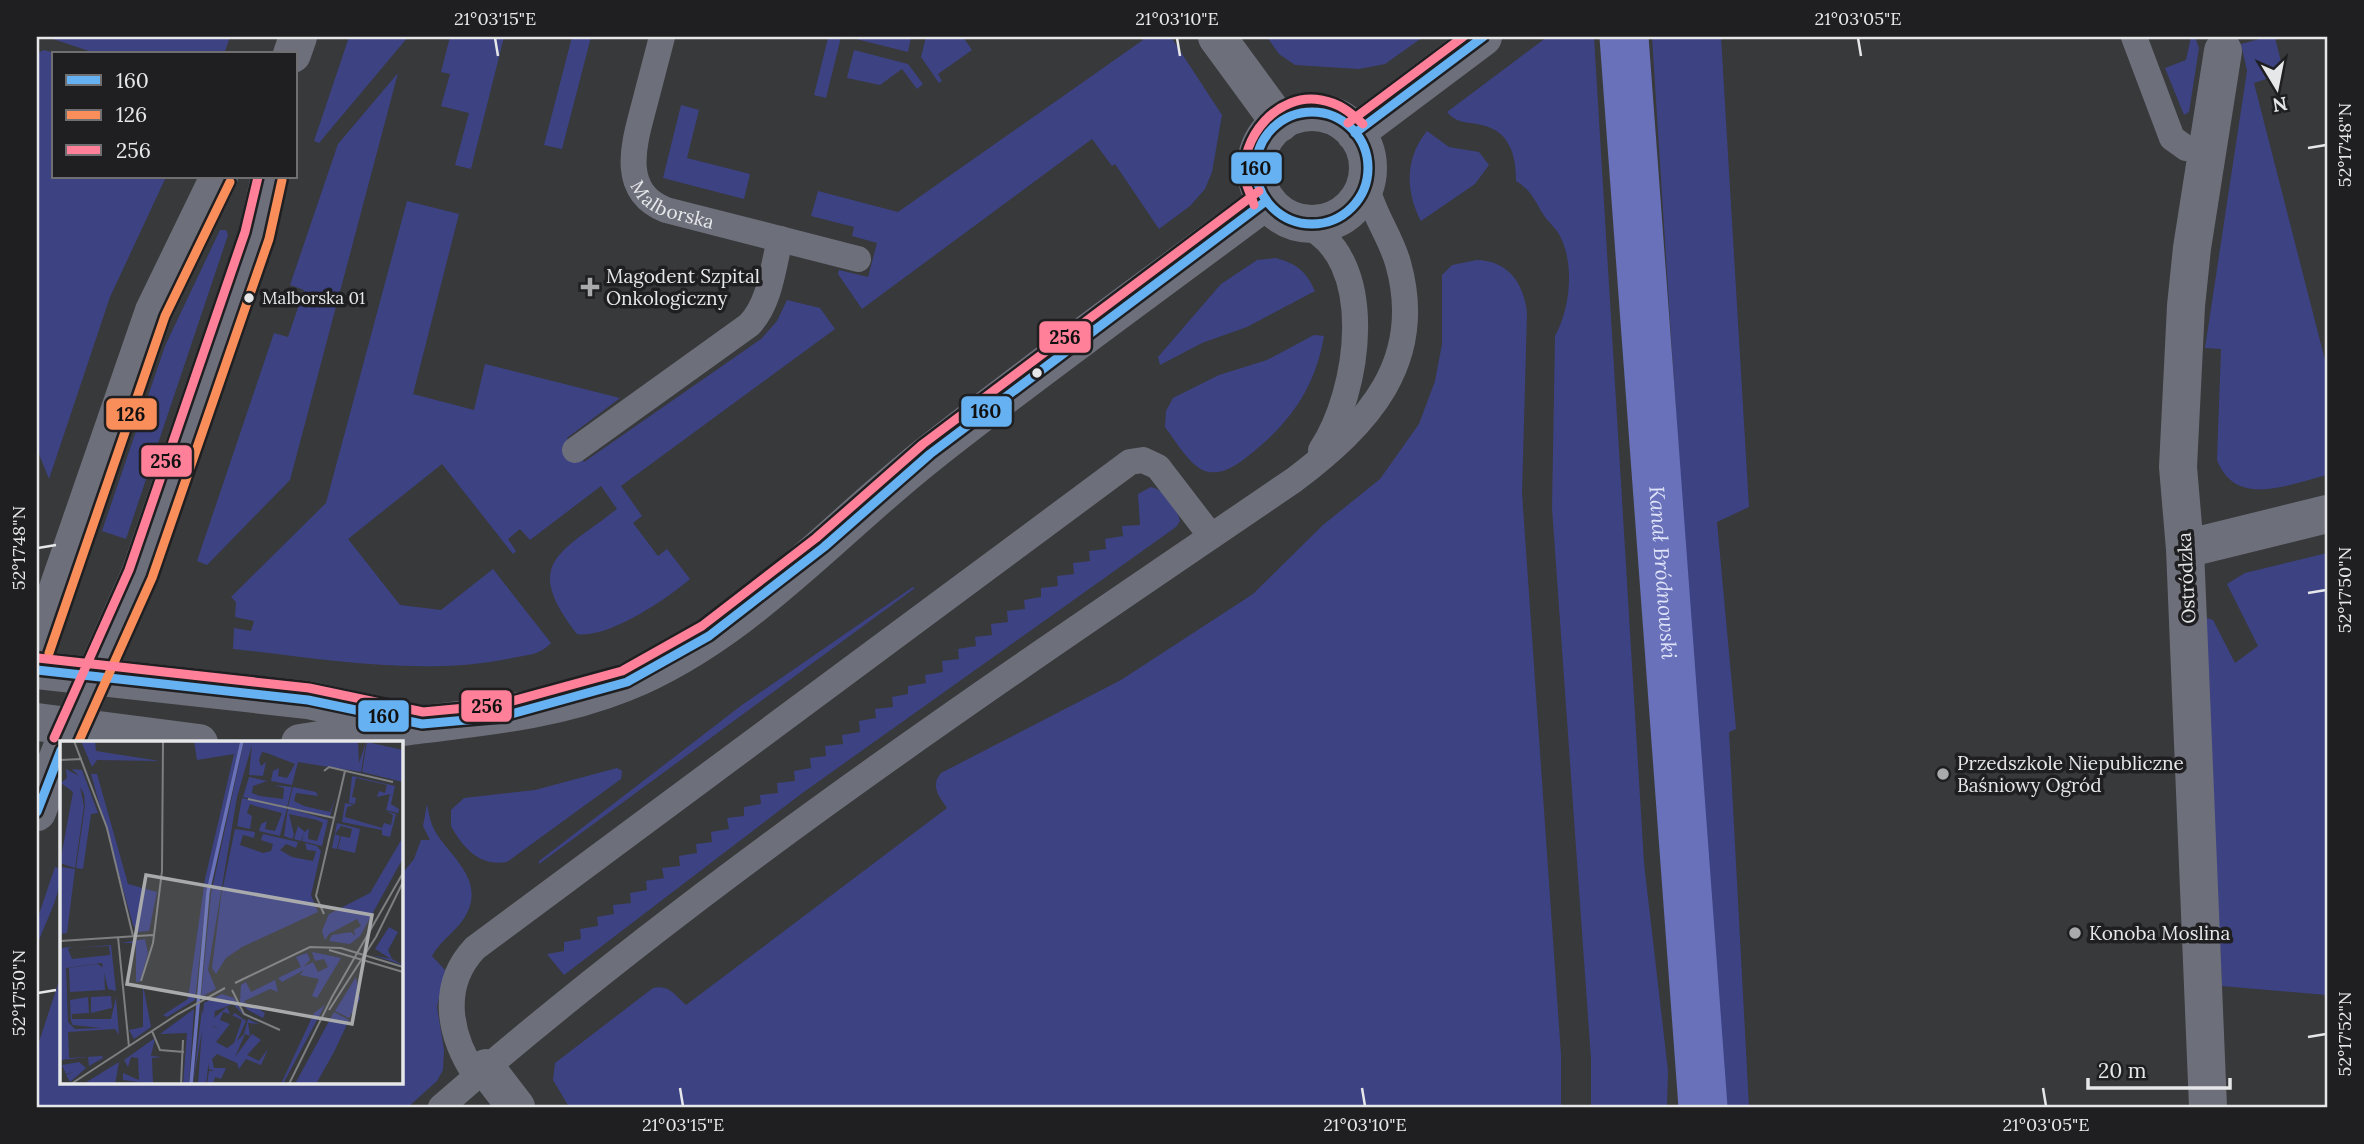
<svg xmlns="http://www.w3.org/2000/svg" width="2364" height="1144" viewBox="0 0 2364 1144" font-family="Lora,serif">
	<rect width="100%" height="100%" fill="#38393a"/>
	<path fill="#3d4283" d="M47 37H230L224 54H98Z
		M349 37H408L319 143 314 141Z
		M450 37H504L471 169 455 165 469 113 441 106 450 74 441 72Z
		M572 37H591L562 149 544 145Z
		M825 37H841L826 98 814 95 828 38Z
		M857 37H911L908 52 856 39Z
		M926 37H963L972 50 938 74 942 81 939 83 921 57Z
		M1141 37H1171L1222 115 1212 172 1205 189 1190 206 1159 229 1115 164 1112 166 1092 139 862 309 838 274 839 270 868 277 877 243 852 236 854 227 811 216 818 191 898 212 1133 47 1143 40Z
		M1267 37H1423L1385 64 1359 69 1295 65 1279 54Z
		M1547 37H1594L1644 863 1668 1071 1667 1107H1591V1059L1552 508 1555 336C1570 309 1575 265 1560 236 1556 228 1548 222 1543 214 1535 201 1531 190 1516 181 1516 153 1509 129 1477 124 1464 122 1455 122 1447 112Z
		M1652 37H1721L1749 507 1717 522 1736 729 1729 732 1749 1107H1720Z
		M2191 37H2195L2199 48 2189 112 2184 115 2165 68 2186 60Z
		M2267 37 2275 38 2284 73 2254 83 2327 368V475C2289 484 2236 509 2217 460L2221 349 2205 348 2247 71 2241 44Z
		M44 50 58 54H54V177H166L110 297 49 479 37 449V53Z
		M854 50 908 64 923 84 917 89 902 69 880 85 847 78Z
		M398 73 290 480 207 565 197 561 274 333 288 337 304 290 290 285 338 144Z
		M681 105 699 110 687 158 750 174 744 199 663 178Z
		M1427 131 1449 147 1479 152 1489 165 1475 184 1421 221C1405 191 1405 158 1427 131Z
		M407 201 459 214 413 394 474 410 485 364 620 398 567 438 584 462 761 339 777 321 787 300 820 308 835 329 621 486 642 516 633 523 658 556 667 549 690 579C667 599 608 639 577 634 522 563 559 554 617 509L601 486 530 540 520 529 508 539 516 551 513 554 442 464 348 539 400 605 441 610 493 569 551 643C540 655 527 655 512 658 419 677 326 659 233 649L234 628 251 631 254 621 235 617 236 602 231 597 326 503Z
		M220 230H226L228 235 126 539 102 531 165 346Z
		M1276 258C1297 264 1306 271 1315 291L1247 327 1202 343 1160 365 1158 357 1221 284 1257 260Z
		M1477 260C1508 261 1523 282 1527 312L1522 493 1561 1055V1107H569L553 1080 555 1063 653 988C669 984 675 995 686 1005L947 808C939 796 930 786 941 773L1121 680 1253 594 1323 525 1380 479 1419 424 1435 381 1442 344V275L1452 265Z
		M1314 335 1324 336C1315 389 1289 424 1248 456 1237 465 1224 474 1209 472 1192 470 1175 440 1165 427L1166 411 1173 398 1219 375 1267 360Z
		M1151 487C1164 489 1177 508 1180 521L1176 527 801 794 564 975 547 954 564 951V942L581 939 580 929 598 926 597 917 614 914 613 905 631 903 630 893 647 890 646 881 664 878 662 868 680 866 679 856 697 853 696 844 712 842 711 832 729 829 727 818 744 816V807L761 804 760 795 778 793 777 783 795 781 794 771 811 768 810 758 826 756 825 746 843 744 842 735 860 732 859 721 876 718 875 709 893 707 892 697 908 694V686L926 683 925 675 943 672 942 661 959 659 958 649 976 646 975 637 992 635 991 624 1008 622 1007 611 1025 609 1024 600 1041 597V588L1058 586 1057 576 1074 574 1073 563 1090 561 1089 551 1106 549 1105 539 1123 536 1122 526 1140 525 1138 494Z
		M2327 553V995L2222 986 2204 617 2213 620 2235 663 2258 646 2227 584 2245 573Z
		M913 587 915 588 539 864V861L742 705Z
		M617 768 622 771 621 779 507 862C480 867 463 848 451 826V810L464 798 535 790Z
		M427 804C429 815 431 826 438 836 454 859 483 881 467 913 459 930 441 939 432 956L445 970 437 1007 444 1050 443 1070 437 1081 408 1107H37V1048L61 975V1083H401V875L414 859 421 840H430L423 826Z
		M55 867 61 869C61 896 46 920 37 946V920Z"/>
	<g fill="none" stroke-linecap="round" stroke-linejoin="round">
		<path stroke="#6871b9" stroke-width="49" id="s1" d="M1624 37 1703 1107"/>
		<g stroke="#6d6f7b" stroke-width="26">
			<path id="s2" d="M662 37C656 60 650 83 644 106 634 144 619 191 666 210L858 259"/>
			<path d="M2134 37 2172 138 2186 148 2207 152"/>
			<path d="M1303 224C1380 257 1359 394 1321 450"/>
			<path d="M575 450 749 325C770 303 773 268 780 239"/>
			<path d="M476 1076C449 1036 439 986 475 948L1130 462 1143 460 1158 467 1211 536"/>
			<path d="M441 1107C707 875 1002 679 1294 480 1368 424 1426 362 1398 263 1390 235 1371 211 1366 183"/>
		</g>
		<path stroke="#6d6f7b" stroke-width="38" d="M1217 37 1280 123
			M1256 168a56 56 0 1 1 112 0a56 56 0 1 1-112 0Z
			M1355 133 1483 37
			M2185 549 2327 514
			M37 670 308 700 399 720
			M37 722 199 743
			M300 743C340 738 379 729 418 725 489 716 557 710 624 683 743 635 830 532 929 454 1039 367 1154 285 1266 201
			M486 1068 516 1107
			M2208 1107 2185 549 2178 467 2186 306 2192 248 2223 51"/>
		<path stroke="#6d6f7b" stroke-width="38" d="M292 54 298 37
			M37 649 154 311 219 177
			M65 743 140 574 257 235 270 177
			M37 812 61 750"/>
		<g stroke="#1f1f21" stroke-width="14">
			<path id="bus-1" d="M1256 168a56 56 0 1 1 112 0a56 56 0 1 1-112 0Z
				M1355 133 1483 37
				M37 670 308 700 422 724 500 717 627 682 709 636 824 547 930 454 1266 201
				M37 812 61 750"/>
		</g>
		<g stroke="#1f1f21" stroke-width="14">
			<path id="bus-2" d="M49 653 165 316 230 182
				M78 743 152 578 269 239 282 180"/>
		</g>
		<g stroke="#1f1f21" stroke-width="14">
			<path id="bus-3" d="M1348 123 1463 37
				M1254 205C1252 197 1247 188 1245 179 1239 138 1278 92 1321 100 1339 103 1350 112 1363 124
				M38 658 309 688 423 712 498 705 622 671 702 626 816 538 923 444 1259 191
				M54 738 129 570 245 232 258 177"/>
		</g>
		<use href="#bus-1" stroke="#66b1f2" stroke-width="9"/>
		<use href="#bus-2" stroke="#fa8e5a" stroke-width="9"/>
		<use href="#bus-3" stroke="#ff8098" stroke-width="9"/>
	</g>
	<path fill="none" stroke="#e6e7e9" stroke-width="2.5" d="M495 38 498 56M1177 38 1180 56M1858 38 1861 56M2308 148 2326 145M38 548 56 545M2308 593 2326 590M38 993 56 990M2308 1037 2326 1034M680 1088 683 1106M1362 1088 1365 1106M2043 1088 2046 1106"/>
	<g fill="#a9aaac" stroke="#1f1f21" stroke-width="2.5">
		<path d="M586.5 276.5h7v7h7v7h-7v7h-7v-7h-7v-7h7z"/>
		<circle cx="1943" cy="774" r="7"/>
		<circle cx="2075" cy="933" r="7"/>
	</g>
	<g fill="#e6e7e9" stroke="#1f1f21" stroke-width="2.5">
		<circle cx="249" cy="298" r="6"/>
		<circle cx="1037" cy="373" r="6"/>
	</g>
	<g text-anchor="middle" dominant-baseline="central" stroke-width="7" stroke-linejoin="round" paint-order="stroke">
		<g font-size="17" fill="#e6e7e9" stroke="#1f1f21" text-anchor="start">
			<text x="262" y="298">Malborska 01</text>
		</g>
		<g font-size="19" fill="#e6e7e9" stroke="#1f1f21">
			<text stroke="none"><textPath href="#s2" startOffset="194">Malborska</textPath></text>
			<text transform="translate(2186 578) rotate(-93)">Ostródzka</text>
		</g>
		<g font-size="19" fill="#e6e7e9" stroke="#1f1f21" text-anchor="start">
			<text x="606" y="276">Magodent Szpital<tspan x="606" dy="22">Onkologiczny</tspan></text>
			<text x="1957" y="763">Przedszkole Niepubliczne<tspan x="1957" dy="22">Baśniowy Ogród</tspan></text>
			<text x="2089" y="933">Konoba Moslina</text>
		</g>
		<g font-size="21" font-style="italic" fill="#dfe3f9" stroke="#1f1f21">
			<text stroke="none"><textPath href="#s1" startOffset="537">Kanał Bródnowski</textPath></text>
		</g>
	</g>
	<g transform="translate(60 741)">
		<rect width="343" height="343" fill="#38393a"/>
		<path d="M21 0H35L36 10 100 20 37 19 32 26ZM134 0H180L147 149 135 259 107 276 103 274 128 258 145 138 174 13 137 19ZM184 0H298L299 22 306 1 301 31 238 21 232 44 211 40 213 30 219 27 218 35 227 37 235 23 207 12 202 11 199 19 201 25 206 21 203 35 189 34 192 4 177 56 148 229 156 248 141 256 151 153ZM307 1 343 9V41L302 31ZM6 28 19 35 12 28 22 29 38 72 50 111 38 72 31 73 23 128 16 127 25 65 24 53 20 46 24 65 15 127 0 122 13 51 1 42 7 37ZM31 33H37L68 143 97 151 89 190 77 191 73 184ZM292 35 335 45 331 63 339 68 335 85 338 72 326 69 330 53 317 56 319 50 325 52 327 44 296 37 292 56 296 57 295 63 289 62ZM189 36 207 40 193 45 192 52 200 55 223 58 224 47 214 44 232 46 227 66 183 56ZM233 46 256 51 258 55 236 52 234 60 244 65 270 71 275 56 270 76 228 66ZM182 57 227 67 220 95 199 90 201 83 207 80 205 88 215 90 222 72 195 65 190 63 187 72 192 75 190 88 177 85ZM285 62 294 64 287 66 285 76 322 87 324 82 331 84 333 74 326 70 336 73 330 96 322 94V89L282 81ZM228 67 268 79 262 105 242 100 244 91 241 100 234 98 238 85 245 91 249 87 248 98 257 100 263 82 257 79 229 73 234 94 232 98 224 95ZM277 82 300 88 295 112 278 108 281 95 290 97 292 88 281 85 275 93 280 95 277 108 272 107ZM175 88 195 91 194 97 183 94 180 104 203 112 211 110 213 103 201 99 203 93 238 101 236 107 226 103 220 109 232 116 253 120 256 110 247 109 245 102 257 105 261 110 251 154 258 171 182 206 166 217 156 233 152 227 161 156ZM343 96V117L300 195 290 203 269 200 272 194 291 191 295 195 294 189 301 185 297 178 269 193 265 199 262 190 269 173 310 152ZM1 126 15 128 7 192 0 193ZM329 186 338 191 328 209 332 218 343 224 312 214 331 218 315 208ZM85 198 88 212 80 241H76V202H61ZM51 204 56 250 48 248 42 222 6 227 8 281 15 288 41 287 13 284 11 280 10 259 28 256 29 272 12 273V278H51L56 256 59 294 55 288 8 291 9 317 42 315 43 317 29 325 28 316 1 319 0 207 12 206 8 208 12 218 50 214 49 205 14 207ZM252 211 281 217 257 257 252 255 259 238 240 234 244 229 222 241 218 237 241 226 236 216 247 212 250 219 243 226 253 221 258 231 268 226 264 218 255 220ZM37 223 44 227 45 249 10 251 9 227ZM296 236 300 258 289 277 275 270ZM215 239 218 251 210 248 184 260 189 267 194 265 205 272 203 277 188 269 180 261 181 244 186 241 191 251ZM83 244 91 286 74 298 69 289 83 286ZM162 253 174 257 184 275 173 263 155 270 146 343H138L144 262ZM51 255 52 267 31 272V256ZM141 263 144 277 133 343 142 268ZM265 264 223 343H221L254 272ZM167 266 170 273 163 271 160 279 170 283 156 301 167 307 174 302 182 279 172 274 175 272 186 280 177 300 184 293 188 278 199 283 188 282 190 295 185 293 175 316 192 293 201 299 187 314 199 320 208 308 201 324 186 318 179 328 177 322 157 313 152 318 154 327H166L161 338 155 336 153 343H147L149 330H154L149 328 148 313 152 286 159 287 152 285 154 277ZM134 268 129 343H123L127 292 100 293ZM274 271 289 279 274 311 256 343H235ZM95 297 91 315 102 316 92 317 93 343 63 339V332L79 339 78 317 71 316 68 326 64 319ZM19 321 26 327 10 341 6 334 13 331 6 333 2 324ZM59 321 55 343 25 342Z" fill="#3d4283"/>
		<path fill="none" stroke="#6871b9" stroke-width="3.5" d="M131 343 148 151 182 0"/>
		<path fill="none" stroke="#7e7f80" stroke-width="2" d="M14 0 47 87 73 195M0 19 22 18M264 30 269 26 333 41M188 58 274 77M264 173 256 155 285 30M58 196 69 306M0 200 93 194M269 209 343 231M81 240 93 202 102 130 103 0M175 242 250 206 281 207 343 226M172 249 184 273 220 289M269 269 316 196 343 141M92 290 100 309 124 311M11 343 118 273 165 247M121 343 123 299M229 343 272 256 343 132"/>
		<path fill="#a9aaac" fill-opacity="0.15" stroke="#a9aaac" stroke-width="3.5" d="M86 134 312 174 292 283 67 243Z"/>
		<rect width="343" height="343" fill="none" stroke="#e6e7e9" stroke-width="3.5"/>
	</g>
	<g stroke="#1f1f21" stroke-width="2.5">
		<rect x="1230" y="151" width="53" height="34" rx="7" fill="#66b1f2"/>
		<rect x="1038" y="320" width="54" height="34" rx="7" fill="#ff8098"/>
		<rect x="960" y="395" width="53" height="33" rx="7" fill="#66b1f2"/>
		<rect x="105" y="397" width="53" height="34" rx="7" fill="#fa8e5a"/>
		<rect x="140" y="444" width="53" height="34" rx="7" fill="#ff8098"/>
		<rect x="460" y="689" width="53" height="34" rx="7" fill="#ff8098"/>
		<rect x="357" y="699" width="53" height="34" rx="7" fill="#66b1f2"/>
	</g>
	<g font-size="19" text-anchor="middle" font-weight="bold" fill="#111">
		<text x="1256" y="175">160</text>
		<text x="1065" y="344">256</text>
		<text x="986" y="418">160</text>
		<text x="131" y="421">126</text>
		<text x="166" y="468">256</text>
		<text x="487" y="713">256</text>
		<text x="384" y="723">160</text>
	</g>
	<rect width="2364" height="1144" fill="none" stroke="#1f1f21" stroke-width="77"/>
	<rect x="52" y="52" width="245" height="126" fill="#1f1f21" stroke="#6f6f71" stroke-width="2"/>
	<rect x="66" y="75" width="35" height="10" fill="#66b1f2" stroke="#6f6f71" stroke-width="2"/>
	<text x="116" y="88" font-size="21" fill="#e6e7e9">160</text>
	<rect x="66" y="110" width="35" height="10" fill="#fa8e5a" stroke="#6f6f71" stroke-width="2"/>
	<text x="116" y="122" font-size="21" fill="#e6e7e9">126</text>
	<rect x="66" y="145" width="35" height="10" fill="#ff8098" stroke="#6f6f71" stroke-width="2"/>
	<text x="116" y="158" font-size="21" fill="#e6e7e9">256</text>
	<g transform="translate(2277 88) rotate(170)" stroke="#1f1f21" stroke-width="5" paint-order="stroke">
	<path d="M0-5L12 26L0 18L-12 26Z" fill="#e6e7e9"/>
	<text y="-10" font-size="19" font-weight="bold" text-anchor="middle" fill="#e6e7e9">N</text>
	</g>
	<path d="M2088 1078v10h142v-10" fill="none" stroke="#e6e7e9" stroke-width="3.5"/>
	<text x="2098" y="1078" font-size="21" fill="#e6e7e9" stroke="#1f1f21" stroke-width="5" paint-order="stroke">20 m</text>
	<rect x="38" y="38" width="2288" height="1068" fill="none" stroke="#e6e7e9" stroke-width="2.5"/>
	<g font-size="18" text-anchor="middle" fill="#e6e7e9">
		<text x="495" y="25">21°03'15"E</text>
		<text x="1177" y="25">21°03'10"E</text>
		<text x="1858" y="25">21°03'05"E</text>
		<text transform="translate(2345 145) rotate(-90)" y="6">52°17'48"N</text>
		<text transform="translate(19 548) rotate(-90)" y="6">52°17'48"N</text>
		<text transform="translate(2345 590) rotate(-90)" y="6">52°17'50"N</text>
		<text transform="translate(19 993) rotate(-90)" y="6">52°17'50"N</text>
		<text transform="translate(2345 1034) rotate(-90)" y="6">52°17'52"N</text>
		<text x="683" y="1131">21°03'15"E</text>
		<text x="1365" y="1131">21°03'10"E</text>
		<text x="2046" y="1131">21°03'05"E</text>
	</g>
</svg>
